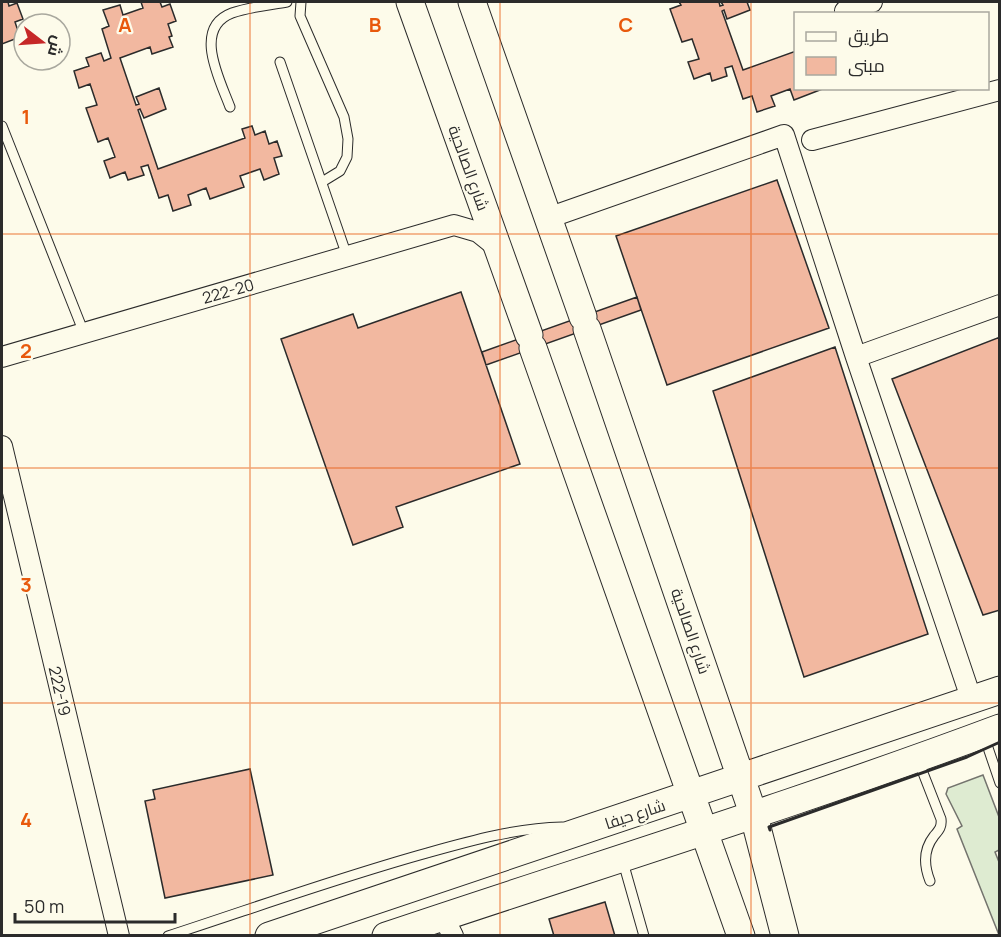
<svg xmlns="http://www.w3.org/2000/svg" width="1001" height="937" viewBox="0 0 1001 937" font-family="Manrope,Cairo,sans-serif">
	<rect width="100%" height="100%" fill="#fdfbea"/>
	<path fill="#deebd1" stroke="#74746e" stroke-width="1.5" d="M983 775 999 817V850L995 852 999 862V935L957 829 962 826 946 794 948 788Z"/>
	<path fill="#f2b8a0" stroke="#2b2b2b" stroke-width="1.5" d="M2 2H8L9 6 17 3 23 19 15 22 20 37 2 44Z
		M141 2H160L162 7 170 4 176 21 168 24 172 36 169 37 173 47 152 54 150 47 120 58 136 105 139 104 136 97 159 88 166 109 144 118 140 109 138 110 158 169 245 138 242 129 252 126 255 135 265 131 269 144 277 141 282 156 274 158 279 174 264 180 260 169 240 176 244 187 210 199 206 188 188 195 191 205 173 211 168 195 159 198 148 165 141 167 144 175 128 180 125 172 110 178 104 161 115 157 108 138 98 142 86 108 97 105 90 84 79 88 74 71 89 66 86 58 101 53 104 61 111 58 102 29 109 26 103 10 120 5 123 15 143 8Z
		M679 2H719L720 6 723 5 721 2H747L750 10 727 19 724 10 722 11 743 70 796 51V88H825L794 100 790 89 771 96 775 106 757 112 752 96 743 99 732 66 725 68 727 76 712 81 710 73 694 79 688 62 699 59 692 39 682 42 670 9 681 5Z
		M777 180 829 328 667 385 616 236Z
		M461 292 520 464 396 507 403 527 353 545 281 339 353 314 358 328Z
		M637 297 641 310 486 365 482 352Z
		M1000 337V610L983 615 892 379Z
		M835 347 928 634 804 677 713 391Z
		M250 769 273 875 165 898 145 801 155 799 153 790Z
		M605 902 615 936H554L549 919Z"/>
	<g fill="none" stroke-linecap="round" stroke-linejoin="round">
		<g stroke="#2b2b2b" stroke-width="11">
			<path id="service" d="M301 2 300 16 344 117 348 139 347 157 340 171 322 182
				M280 62 347 256
				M230 107C220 80 192 28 232 13 249 7 270 5 287 2
				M2 126 84 333
				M984 736 1000 783
				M918 760 941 819C942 827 939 830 934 836 923 850 924 866 930 881
				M623 862 644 936
				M168 936C254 908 340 877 427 853 470 841 516 828 562 827"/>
		</g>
		<g stroke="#2b2b2b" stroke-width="22">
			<path id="minor" d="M845 11 872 2
				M812 140 1000 90
				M548 218 784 135 856 357 972 701
				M2 357 454 225 478 232 498 248
				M856 357 1000 305
				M2 446 119 936
				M443 916 453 936"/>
		</g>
		<g stroke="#2b2b2b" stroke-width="29">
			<path id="secondary" d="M410 2 529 335
				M472 2 583 317
				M587 329 754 816 785 936
				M533 348 741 936
				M269 936 1000 690
				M386 936C591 867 797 804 1000 728"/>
		</g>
		<use href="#service" stroke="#fdfbea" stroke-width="9"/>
		<use href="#minor" stroke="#fdfbea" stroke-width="20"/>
		<use href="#secondary" stroke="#fdfbea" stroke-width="27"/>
		<path stroke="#2b2b2b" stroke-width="3" d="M770 830 769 827 967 757 1000 742"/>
	</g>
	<path fill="none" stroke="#e8590c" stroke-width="1.5" stroke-opacity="0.55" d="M250 2V936M500 2V936M751 2V936M2 234H1000M2 468H1000M2 703H1000"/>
	<g text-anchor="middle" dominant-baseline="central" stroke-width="4.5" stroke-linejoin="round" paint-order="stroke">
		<g font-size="16" fill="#2b2b2b" stroke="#fdfbea">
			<text transform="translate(469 168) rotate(70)">شارع الصالحية</text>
			<text transform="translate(228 291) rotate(-16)">222-20</text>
			<text transform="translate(691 631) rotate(71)">شارع الصالحية</text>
			<text transform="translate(60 691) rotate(77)">222-19</text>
			<text transform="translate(635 814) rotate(-18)">شارع حيفا</text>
		</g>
	</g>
	<g font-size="20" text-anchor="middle" font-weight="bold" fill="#e8590c" stroke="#fdfbea" stroke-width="4.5" stroke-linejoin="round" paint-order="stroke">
		<text x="125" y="32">A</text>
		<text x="375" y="32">B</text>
		<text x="626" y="32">C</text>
		<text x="26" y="124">1</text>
		<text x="26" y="358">2</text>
		<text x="26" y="592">3</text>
		<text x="26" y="827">4</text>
	</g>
	<rect width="1001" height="937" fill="none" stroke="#2b2b2b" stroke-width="6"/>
	<rect x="794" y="12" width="195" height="78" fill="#fdfbea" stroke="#a9a89e" stroke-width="1.5"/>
	<rect x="806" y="32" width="30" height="9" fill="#fdfbea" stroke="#a9a89e" stroke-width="1.5"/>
	<text x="848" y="42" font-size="18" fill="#2b2b2b">طريق</text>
	<rect x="806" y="57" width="30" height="18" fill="#f2b8a0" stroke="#a9a89e" stroke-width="1.5"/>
	<text x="848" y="72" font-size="18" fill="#2b2b2b">مبنى</text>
	<g transform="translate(42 42) rotate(107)"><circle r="28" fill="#fdfbea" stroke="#a9a89e" stroke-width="1.5"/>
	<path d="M0-4.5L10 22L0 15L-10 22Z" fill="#c62828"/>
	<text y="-9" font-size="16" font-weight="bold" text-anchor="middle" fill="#2b2b2b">ش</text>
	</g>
	<path d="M15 913v9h160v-9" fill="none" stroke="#2b2b2b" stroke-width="3"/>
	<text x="24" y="913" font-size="18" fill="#2b2b2b" stroke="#fdfbea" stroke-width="4.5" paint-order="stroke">50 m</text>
</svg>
